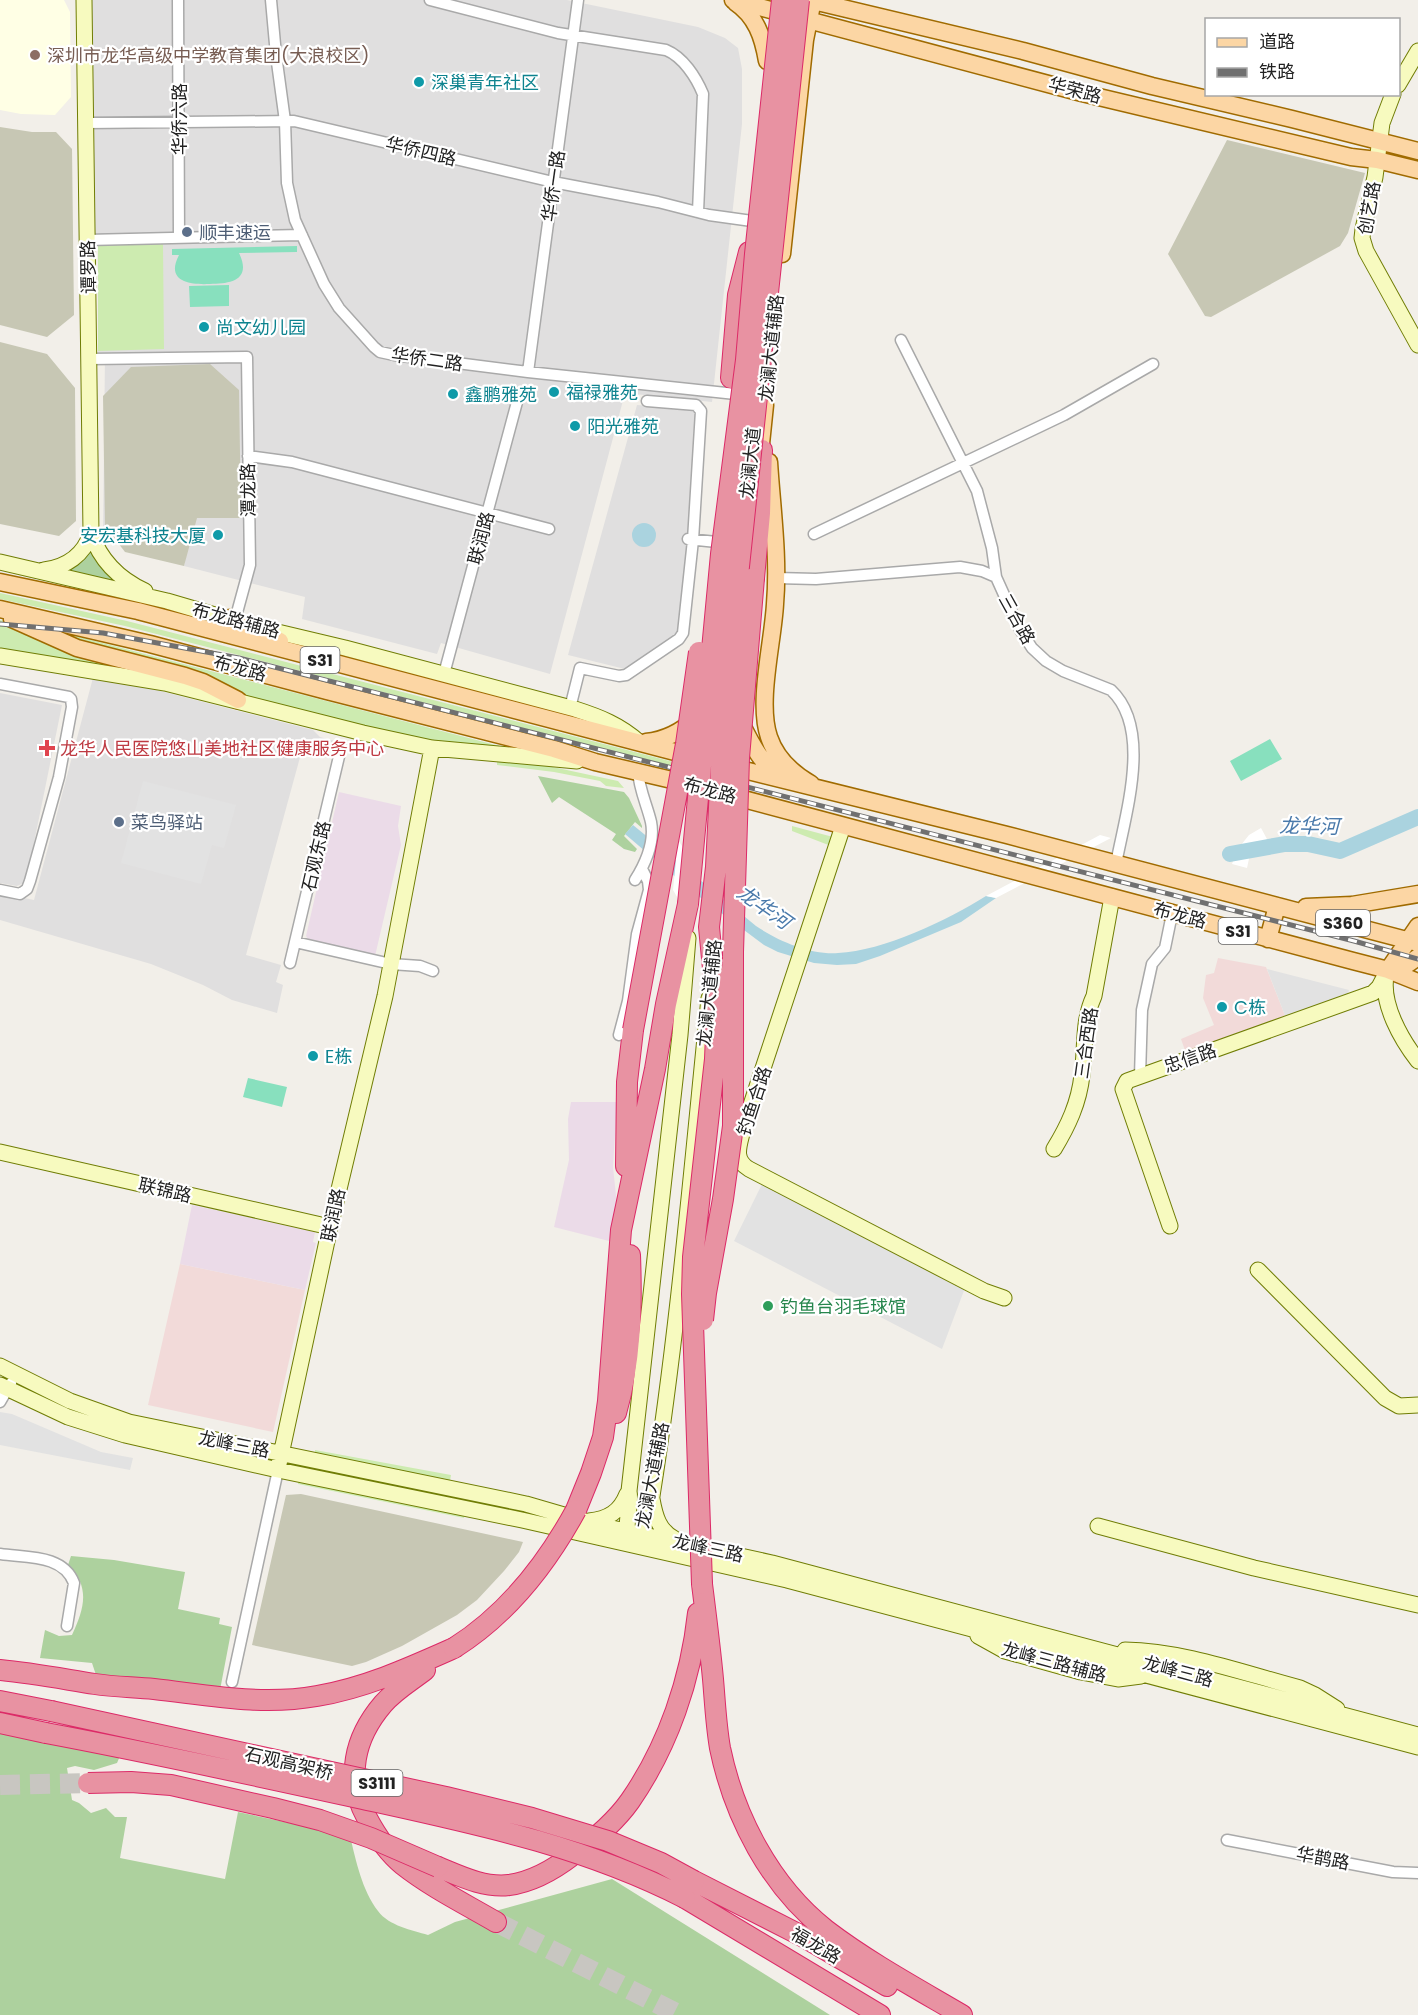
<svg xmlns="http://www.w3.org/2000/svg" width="1418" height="2015" viewBox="0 0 1418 2015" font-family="Poppins,'Noto Sans SC',sans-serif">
	<rect width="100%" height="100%" fill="#f2efe9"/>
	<path fill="#e0dfdf" d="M91 0H567L698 27 725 38 738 48 742 69V124L712 402 625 393 550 674 441 643 437 654 302 619 305 597 184 566 185 562 103 539 105 354 98 353V245H95Z
		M637 405 698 409 682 632 625 669 568 655Z
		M94 674 301 727 313 730 320 737 338 742 337 749 305 739 246 955 281 965 276 982 283 985 277 1013 232 1000 203 985 151 964 0 920V893L34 900Z
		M0 693 62 705 26 882 17 886 0 883Z"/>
	<path fill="#f2dad9" d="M1218 958 1266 967 1286 1018 1187 1056 1181 1039 1214 1025 1203 998 1206 975 1214 973Z
		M180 1264 305 1290 273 1432 148 1405Z"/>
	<path fill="#ebdbe8" d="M339 792 401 806 398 826 401 845 375 956 308 939 306 936Z
		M571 1102H617L613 1167 617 1205 613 1242 554 1227 569 1160 568 1119Z
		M192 1205 315 1232 313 1242 316 1243 305 1290 180 1264Z"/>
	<path fill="#ffffe5" d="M0 0H64L70 12 71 97 55 115 21 114 0 110Z"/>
	<path fill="#c7c7b4" d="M0 127 32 132H56L72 149 74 315 47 337 0 325Z
		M1227 140 1365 173 1348 233 1340 246 1211 317 1205 316 1168 254Z
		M0 342 47 354 75 388 76 521 59 536 0 524Z
		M210 364 239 390 241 518H197L184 566 125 552 105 526 103 396 131 367Z
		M301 1494 523 1542 519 1552 504 1571 477 1600 457 1615 402 1646 366 1662 352 1666 252 1645 286 1495Z"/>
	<path fill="#cdebb0" d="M163 243 164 349 98 351V245Z
		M0 593 127 621 681 764 679 768 125 626 0 599Z
		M0 620 7 622 174 677 0 652Z
		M33 625 523 752 411 738 254 698 101 652Z
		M497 759 548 766 618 781 624 788 606 786 600 781 554 772 497 765Z
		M792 826 833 837 831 846 792 831Z
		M315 1450 451 1475 450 1481 315 1453Z
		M298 1482 464 1516V1518L298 1484Z"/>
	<path fill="#add19e" d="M89 546 95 560 115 582 61 570Z
		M538 776 624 792 629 798 642 826V828L635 822 624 836 637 849 635 852 624 849 612 840 616 834 559 797 552 803Z
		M71 1556 114 1560 185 1572 178 1609 220 1618 219 1624 232 1627 220 1690 96 1675 92 1663 40 1658 45 1630 59 1636 72 1635C84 1609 91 1587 68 1565Z
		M0 1732 120 1756 117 1763 94 1770 75 1766 67 1768 72 1800 79 1803 91 1813 106 1808 115 1817H127L120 1858 225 1879 238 1812 350 1836C356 1861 362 1890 378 1911 389 1926 412 1930 428 1935L455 1922 612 1879 830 2015H0Z"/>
	<path fill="#88e0be" d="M297 246V252L239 253C252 280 231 284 210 284 190 285 165 282 179 255H172V249Z
		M229 285V306L190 307 189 286Z
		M1270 739 1282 759 1241 781 1230 761Z
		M248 1078 287 1087 282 1107 243 1097Z"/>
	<path fill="#e2e2e2" d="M143 781 236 805 224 848 212 845 201 884 121 863Z
		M1267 969 1349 990 1347 996 1286 1018Z
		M762 1184 965 1288 942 1349 734 1241Z
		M0 1412 12 1414 101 1452 133 1458 130 1470 0 1445Z"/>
	<path fill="#aad3df" d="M632 535a12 12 0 1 1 24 0a12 12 0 1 1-24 0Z
		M633 825 756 926C778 941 811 955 838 953 883 951 948 920 986 896L996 898 961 922 880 956 856 964 837 965 814 963 778 952 764 945 693 892 625 834Z"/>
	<path fill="#fff" d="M1261 828 1267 839 1250 854 1247 868 1232 864 1237 850 1249 835Z
		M1100 835 1111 838 996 898 986 896Z
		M678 840 686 852 680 902 673 890Z"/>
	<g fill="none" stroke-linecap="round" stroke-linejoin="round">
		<path stroke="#aad3df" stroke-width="16" d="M1230 854 1285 844H1308L1340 851 1418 817"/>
		<path stroke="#c8c6c1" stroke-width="20" stroke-dasharray="20 10" stroke-linecap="butt" d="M0 1785 88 1783
			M496 1922 680 2015"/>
		<g stroke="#a9a9a9" stroke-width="13">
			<path id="street" d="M178 0 179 238
				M271 0 276 55 285 121 287 183 295 220 324 284 339 308 374 347 380 352 394 355 528 372 745 395
				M430 0 558 33 666 50C683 57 696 77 703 94L698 212
				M86 123 294 121 553 182 658 202 709 215 752 221
				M87 240 302 235
				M901 340 977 491 992 548 996 577 1019 628 1032 648 1046 661 1063 671 1111 690C1153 729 1125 815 1116 864
				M89 359 247 357 250 565 235 620
				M528 372 578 0
				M248 456 292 462 549 529
				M814 534 1064 415 1153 364
				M688 539 726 543
				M776 578 816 579 960 567 982 571 996 577
				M444 674 517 402
				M0 684 69 697 71 699 72 707 59 777 30 881 27 889 20 894 0 890
				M570 708 580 668 619 676 626 675 679 639 683 633 693 540 701 411 696 405 647 401
				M635 880C645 864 655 842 651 822 647 805 639 789 638 771
				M295 942 391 964 420 966 433 971
				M290 963 341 748
				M619 1035 628 1001 637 934 649 890 648 881 642 869
				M1140 1076 1142 1010 1152 964 1165 948 1172 914
				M0 1402 11 1383
				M0 1554C26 1558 63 1554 74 1583L67 1626
				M232 1682 278 1470
				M1227 1840 1393 1872 1418 1873"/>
		</g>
		<g stroke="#707d05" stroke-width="17">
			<path id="secondary" d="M84 0 91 533C100 560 119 579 145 591
				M1398 85 1418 51
				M1393 94 1382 123 1375 177 1363 229 1362 238 1366 251 1418 345
				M0 562 167 601 242 623
				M44 570C66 567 84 555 91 533
				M265 629 345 648 575 709C600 717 620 725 639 742
				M0 656 165 683 363 733 432 748 577 761
				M843 826 743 1129C740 1144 732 1159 749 1169L984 1291 1004 1298
				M1386 976C1381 1004 1401 1039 1418 1061
				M1054 1149C1068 1126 1079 1103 1082 1075 1086 1048 1082 1021 1094 996L1112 897
				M0 1152 330 1227
				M1170 1226 1123 1089 1127 1081 1373 993 1379 987 1388 970
				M1258 1270 1385 1398 1399 1406 1418 1405
				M0 1366 70 1401 129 1422 526 1504 598 1525 772 1563 1418 1735
				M0 1385 68 1417 125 1435 278 1470 522 1520 787 1580 1418 1747
				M279 1464 330 1227 385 996 432 748
				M652 1499C655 1516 659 1531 675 1539
				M589 1521C608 1519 620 1512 627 1494
				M1098 1526 1254 1568 1418 1605
				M630 1539C623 1524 632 1508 629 1491L680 1035 688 938
				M637 1540C648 1528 644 1511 652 1496 678 1332 692 1165 709 998
				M978 1636 1005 1651 1081 1672 1118 1679 1141 1676
				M1125 1650C1184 1651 1243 1673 1300 1688L1315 1695 1337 1709"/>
		</g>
		<g stroke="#a06b00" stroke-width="19">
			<path id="primary" d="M733 0 1082 93 1351 157 1377 160 1418 170
				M809 0 1023 51 1152 86 1292 119 1418 151
				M735 2C756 16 763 37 767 61
				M782 254 805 40 813 0
				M769 462C772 509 779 557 775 604 773 642 757 702 769 737 776 758 792 773 811 784
				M759 463 765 405
				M0 582 138 611 694 757
				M0 609 150 644 327 691 554 749 595 762 672 780 1353 961 1388 970 1418 982
				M230 618 280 641
				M12 619 77 648 185 676 203 682 238 700
				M741 723C751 743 762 766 783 778
				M646 742C665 740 681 732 695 719
				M728 766 1007 835 1418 943
				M1306 907 1352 905 1418 894
				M1268 939 1277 906
				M1388 970 1418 926
				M1388 970 1408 964 1418 957"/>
		</g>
		<g stroke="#dc2a67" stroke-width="22">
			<path id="highway" d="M731 378 738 295 749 252
				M754 578 760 513 762 450
				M626 1166 627 1082 633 1030
				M616 1413C631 1361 632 1309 630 1255
				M576 1510 591 1473 603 1437 608 1401 621 1230 655 1069 666 1004 688 904
				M702 1584C706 1616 710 1647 713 1679 715 1702 716 1725 720 1748 734 1816 770 1886 826 1930 868 1962 916 1988 962 2015
				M0 1670C32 1673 63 1679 95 1684 114 1687 134 1687 154 1689 208 1695 261 1706 317 1696 365 1688 409 1668 454 1648
				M425 1670C411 1681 395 1690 383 1704 354 1738 345 1778 367 1818 376 1835 387 1852 403 1865 431 1887 465 1904 496 1922
				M0 1701 51 1711
				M0 1723 46 1733
				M438 1867C460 1876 484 1888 509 1885 532 1882 556 1868 574 1854 595 1839 615 1822 630 1801 668 1746 691 1679 698 1613
				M694 1881 804 1937 887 1986
				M685 1898 880 2015"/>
		</g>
		<use href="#street" stroke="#fff" stroke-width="10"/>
		<use href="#secondary" stroke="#f7fabf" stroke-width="15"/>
		<use href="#primary" stroke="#fcd6a4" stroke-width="16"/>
		<use href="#highway" stroke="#e892a2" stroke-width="20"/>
		<g stroke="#707070" stroke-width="5">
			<path id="rail" d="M0 624 103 633 239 658 1354 941 1418 959"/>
		</g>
		<use href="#rail" stroke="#fff" stroke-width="3" stroke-dasharray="9" stroke-linecap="butt"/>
		<g stroke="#dc2a67" stroke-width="22" stroke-linecap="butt">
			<path id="highway-bridge" d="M688 904 721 554 746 360 755 254 782 0
				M633 1030 686 744 699 652
				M703 1320 706 1293 723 1199 733 1126V952L739 758 754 578
				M702 1584 692 1294 693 1257 715 1059 717 1011 709 927 716 867 724 708 799 0
				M454 1648C508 1614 546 1565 576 1510
				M51 1711 446 1797 532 1818 608 1841 661 1863 694 1881
				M46 1733C152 1753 258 1776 363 1799 476 1824 581 1845 685 1898
				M88 1783 131 1782 171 1785 273 1808 320 1820 371 1838 438 1867"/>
		</g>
		<use href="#highway-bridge" stroke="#e892a2" stroke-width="20"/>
	</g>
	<circle fill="#8d6e63" stroke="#fff" stroke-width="2" cx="35" cy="55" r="6"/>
	<g fill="#0f9aa8" stroke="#fff" stroke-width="2">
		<circle cx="419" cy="82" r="6"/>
		<circle cx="204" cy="327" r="6"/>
		<circle cx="554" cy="392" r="6"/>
		<circle cx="453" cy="394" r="6"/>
		<circle cx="575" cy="426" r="6"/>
		<circle cx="218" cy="535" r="6"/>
		<circle cx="1222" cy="1007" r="6"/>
		<circle cx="313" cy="1056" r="6"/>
	</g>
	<g fill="#5c6f8a" stroke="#fff" stroke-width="2">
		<circle cx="187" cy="232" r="6"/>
		<circle cx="119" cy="822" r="6"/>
	</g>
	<path fill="#e0444e" stroke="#fff" stroke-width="2" d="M44 739h6v6h6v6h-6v6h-6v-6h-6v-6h6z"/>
	<circle fill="#2e9e5b" stroke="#fff" stroke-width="2" cx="768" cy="1306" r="6"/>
	<g text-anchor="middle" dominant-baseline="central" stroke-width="4.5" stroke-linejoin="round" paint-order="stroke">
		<g fill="#fff" stroke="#646464" stroke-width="1.5">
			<rect x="300.5" y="647" width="39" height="26" rx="4.5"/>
			<rect x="1316" y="910" width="54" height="26" rx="4.5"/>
			<rect x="1218.5" y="918" width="39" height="26" rx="4.5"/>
			<rect x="351.5" y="1770" width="51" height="26" rx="4.5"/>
		</g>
		<g font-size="16" font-weight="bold" fill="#222">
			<text x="320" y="660">S31</text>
			<text x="1343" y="923">S360</text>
			<text x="1238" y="931">S31</text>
			<text x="377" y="1783">S3111</text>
		</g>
		<g font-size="18" fill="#785e54" stroke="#fff" text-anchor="start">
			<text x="47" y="55">深圳市龙华高级中学教育集团(大浪校区)</text>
		</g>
		<g font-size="18" fill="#0d838f" stroke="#fff" text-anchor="start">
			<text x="431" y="82">深巢青年社区</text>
			<text x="216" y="327">尚文幼儿园</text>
			<text x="566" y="392">福禄雅苑</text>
			<text x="465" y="394">鑫鹏雅苑</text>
			<text x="587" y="426">阳光雅苑</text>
			<text x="206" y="535" text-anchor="end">安宏基科技大厦</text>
			<text x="1234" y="1007">C栋</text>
			<text x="325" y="1056">E栋</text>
		</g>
		<g font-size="18" fill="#222" stroke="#fff">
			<text transform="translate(1075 90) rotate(15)">华荣路</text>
			<text transform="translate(179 119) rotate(-90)">华侨六路</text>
			<text transform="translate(421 151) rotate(13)">华侨四路</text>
			<text transform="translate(553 186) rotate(-82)">华侨一路</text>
			<text transform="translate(1369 208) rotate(-80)">创艺路</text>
			<text transform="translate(88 267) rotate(-91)">谭罗路</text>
			<text transform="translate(771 348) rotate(-84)">龙澜大道辅路</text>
			<text transform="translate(427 359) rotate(8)">华侨二路</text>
			<text transform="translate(750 463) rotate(-84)">龙澜大道</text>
			<text transform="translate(248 490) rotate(-91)">潭龙路</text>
			<text transform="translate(481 538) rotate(-75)">联润路</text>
			<text transform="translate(1017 619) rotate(61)">三合路</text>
			<text transform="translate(236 620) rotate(15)">布龙路辅路</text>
			<text transform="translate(240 668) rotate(15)">布龙路</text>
			<text transform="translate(710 790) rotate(15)">布龙路</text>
			<text transform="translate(316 856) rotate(-77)">石观东路</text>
			<text transform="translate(1180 915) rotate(15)">布龙路</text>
			<text transform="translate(709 993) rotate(-84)">龙澜大道辅路</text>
			<text transform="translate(1086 1043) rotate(-82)">三合西路</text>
			<text transform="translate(1190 1058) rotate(-19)">忠信路</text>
			<text transform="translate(754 1101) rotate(-72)">钓鱼合路</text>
			<text transform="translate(165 1190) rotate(13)">联锦路</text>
			<text transform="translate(333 1215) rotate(-78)">联润路</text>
			<text transform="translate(234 1444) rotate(11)">龙峰三路</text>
			<text transform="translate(652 1475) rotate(-79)">龙澜大道辅路</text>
			<text transform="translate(708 1548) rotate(12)">龙峰三路</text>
			<text transform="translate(1054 1662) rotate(15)">龙峰三路辅路</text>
			<text transform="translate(1178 1671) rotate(15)">龙峰三路</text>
			<text transform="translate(289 1763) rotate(13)">石观高架桥</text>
			<text transform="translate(1323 1858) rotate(11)">华鹊路</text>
			<text transform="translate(816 1945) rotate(30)">福龙路</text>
		</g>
		<g font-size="18" fill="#4e5e75" stroke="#fff" text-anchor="start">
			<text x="199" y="232">顺丰速运</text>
			<text x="131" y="822">菜鸟驿站</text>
		</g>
		<g font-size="18" fill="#be3a42" stroke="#fff" text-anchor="start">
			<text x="60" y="748">龙华人民医院悠山美地社区健康服务中心</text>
		</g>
		<g font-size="18" fill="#27864d" stroke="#fff" text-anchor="start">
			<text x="780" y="1306">钓鱼台羽毛球馆</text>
		</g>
		<g font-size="20" font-style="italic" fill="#4a7aab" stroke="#fff">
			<text transform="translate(1309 826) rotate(1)">龙华河</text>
			<text transform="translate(764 907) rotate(35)">龙华河</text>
		</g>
	</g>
	<rect x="1205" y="18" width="195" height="78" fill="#ffffff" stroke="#a7a7a7" stroke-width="1.5"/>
	<rect x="1217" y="38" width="30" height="9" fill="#fcd6a4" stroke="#a7a7a7" stroke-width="1.5"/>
	<text x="1259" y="48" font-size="18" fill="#222222">道路</text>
	<rect x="1217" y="68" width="30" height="9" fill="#707070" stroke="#a7a7a7" stroke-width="1.5"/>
	<text x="1259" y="78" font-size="18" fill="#222222">铁路</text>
</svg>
